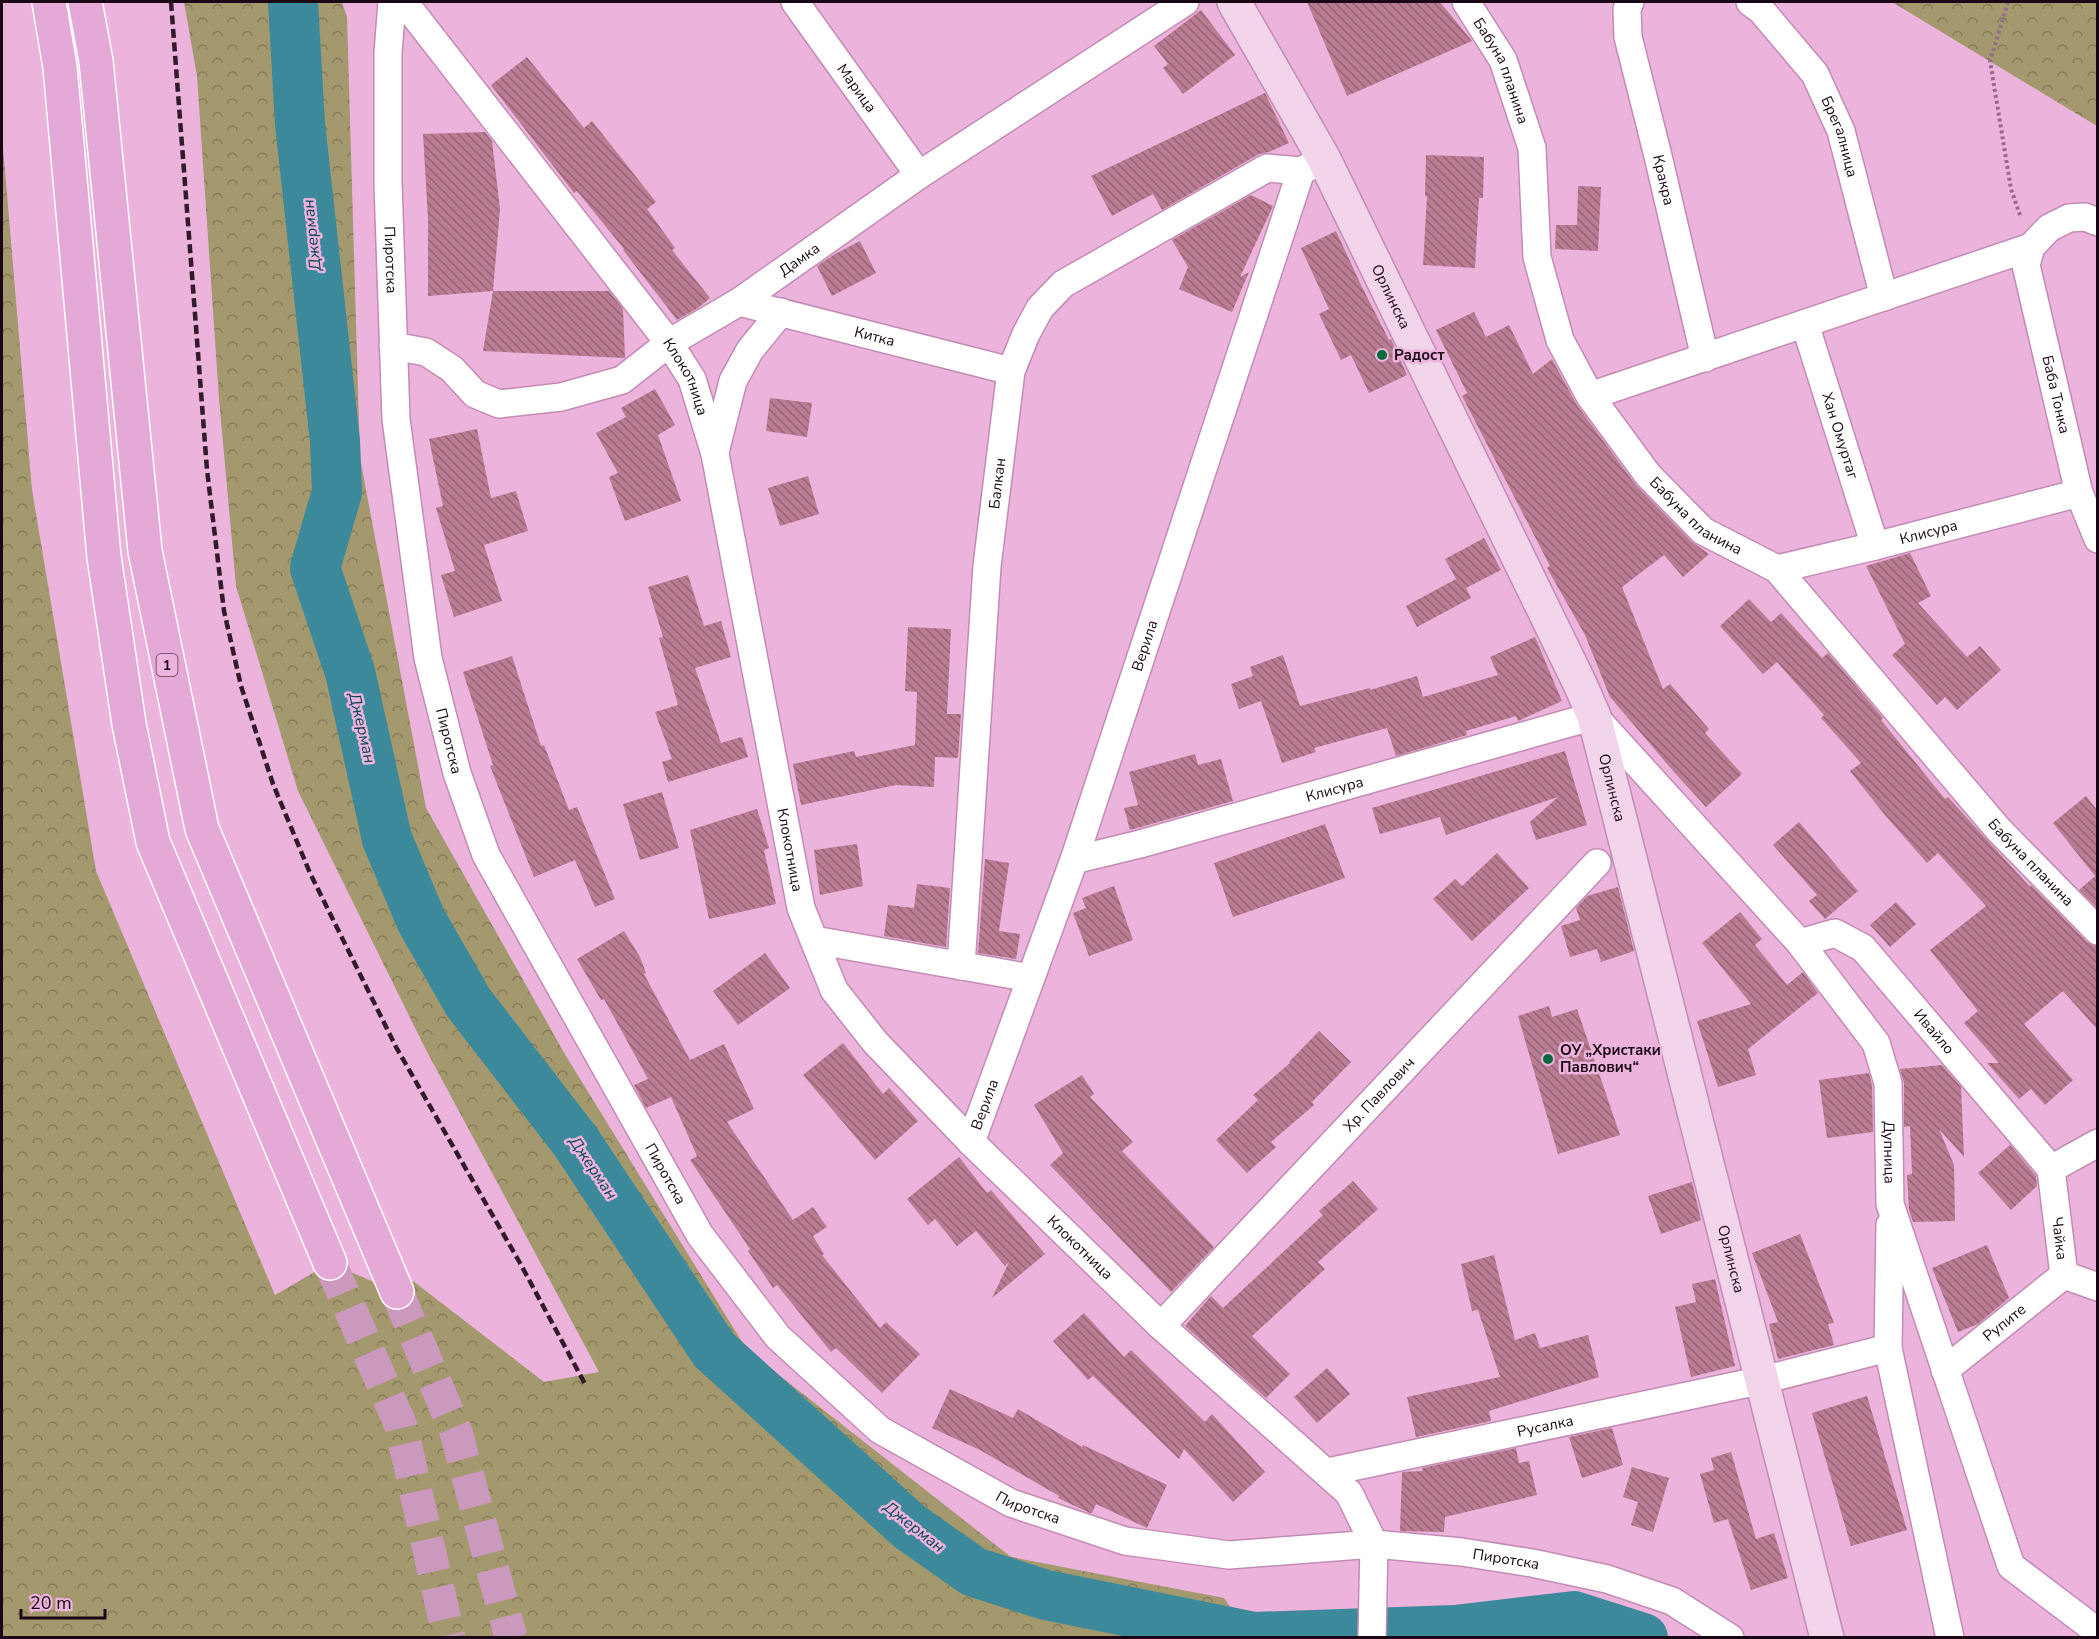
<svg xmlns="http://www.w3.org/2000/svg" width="2099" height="1639" viewBox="0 0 2099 1639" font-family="'Nunito Sans',sans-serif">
	<defs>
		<pattern id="forest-crowns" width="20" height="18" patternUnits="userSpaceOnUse" patternTransform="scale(1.5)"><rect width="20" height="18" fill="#a4996e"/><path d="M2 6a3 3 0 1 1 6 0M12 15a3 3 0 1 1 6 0" fill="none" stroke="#857b59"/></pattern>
		<pattern id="building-back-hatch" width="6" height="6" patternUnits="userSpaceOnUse" patternTransform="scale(1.5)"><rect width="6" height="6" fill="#b97c92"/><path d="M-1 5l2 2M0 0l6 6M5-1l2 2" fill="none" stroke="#966476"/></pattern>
	</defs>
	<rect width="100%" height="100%" fill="#ecb3dc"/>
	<path fill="url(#forest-crowns)" d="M184 2H342L347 17 360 458 426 808 566 1056 747 1350 1011 1557 1224 1598 1251 1637H2V135L32 490 96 871 275 1295 330 1263 397 1292 413 1281 544 1382 599 1372 425 1048 298 791 236 586 219 399 197 76Z
		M1892 2H2097V126Z"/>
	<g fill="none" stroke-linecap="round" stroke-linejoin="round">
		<path stroke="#3c899c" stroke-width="50" d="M293 2 300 124 335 441 337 492 315 568 350 672 387 839 421 920 468 1002 576 1142 714 1350 910 1527 974 1572 1046 1595 1254 1637 1455 1630 1574 1616 1643 1638"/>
	</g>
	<path fill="url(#building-back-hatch)" d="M1307 2H1440L1472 41 1347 96Z
		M1201 10 1235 55 1183 94 1163 68 1168 64 1154 46Z
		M527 57 584 128 592 121 656 202 647 209 675 248 672 250 710 298 698 308 677 320 623 250 624 249 577 191 574 193 491 85Z
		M1265 93 1289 143 1269 152 1259 154 1162 210 1153 194 1112 216 1091 176Z
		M485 132 492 141 500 209 493 291 428 296V219L423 134Z
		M1426 155 1484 157 1483 198H1479L1475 268 1423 265 1427 196H1425Z
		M1578 186 1601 187 1598 251 1555 249 1556 225H1577Z
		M1251 195 1273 206 1240 277 1249 272 1232 312 1179 289 1188 267 1172 240Z
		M1336 231 1361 285 1389 340 1391 339 1407 375 1369 393 1351 355 1341 360 1319 314 1329 309 1301 248Z
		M860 241 876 273 832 296 817 266 835 254Z
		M493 291H609L623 309 625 358 483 351Z
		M1474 312 1486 337 1509 325 1533 374 1552 359 1577 405 1635 484 1692 542 1709 554 1683 577 1664 555 1622 587 1663 689 1670 684 1709 729 1705 733 1742 774 1706 807 1674 772 1610 697 1585 635 1547 568 1550 566 1462 396 1467 393 1436 330Z
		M655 389 675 425 658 435 681 501 625 521 609 477 618 473 596 433 626 417 621 408Z
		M770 398 812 403 807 437 766 431Z
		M477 429 491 498 516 491 528 531 484 545 502 601 454 617 441 575 455 571 436 508 443 506 429 439Z
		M808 476 819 514 780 526 768 488Z
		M1484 538 1501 570 1466 588 1471 598 1417 627 1406 606 1456 579 1445 559Z
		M1910 553 1931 596 1918 603 1967 657 1980 646 2001 670 1957 710 1945 697 1937 705 1892 655 1905 644 1866 566Z
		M688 575 704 626 721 621 731 657 695 668 721 743 742 737 748 757 668 782 662 762 672 759 655 712 678 705 659 638 663 637 648 587Z
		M1749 599 1771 622 1781 613 1822 658 1828 653 1883 718 1881 720 1945 799 1948 797 2030 887 2031 885 2087 942 2097 946V1029L2063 991 2024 1024 2073 1080 2045 1105 2031 1089 2019 1099 1987 1063H1999L1964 1023 1978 1011 1930 950 1986 906 1938 853 1927 863 1884 814 1850 771 1861 763 1821 718 1824 715 1777 662 1763 674 1720 626Z
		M908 627 951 629 947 714H961L958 758 935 757 934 787 896 785 801 805 793 764 854 751 856 757 915 745 917 692 905 691Z
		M1535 637 1562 701 1518 721 1516 716 1466 731 1467 735 1396 756 1387 728 1314 748 1316 752 1282 763 1261 701 1239 709 1231 684 1253 676 1250 667 1283 655 1300 706 1370 688V690L1417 676 1423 697 1498 675 1490 657Z
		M512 656 541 746 544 745 569 810 577 807 615 899 595 907 575 860 534 877 490 766 493 765 463 672Z
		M1565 751 1587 825 1536 840 1530 822 1558 797 1446 835 1440 817 1380 834 1372 808Z
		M1195 754 1198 765 1221 759 1233 801 1130 830 1124 808 1138 805 1129 772Z
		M662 792 679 848 640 860 623 804Z
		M2086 796 2097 810V908L2079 890 2095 876 2053 823Z
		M757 809 769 848 764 850 776 904 709 919 690 830Z
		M1799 822 1858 891 1825 919 1809 901 1817 895 1773 845Z
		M1325 824 1345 878 1233 917 1214 863Z
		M857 844 863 886 820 895 814 850Z
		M1497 853 1529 888 1472 941 1433 899 1455 879 1462 886Z
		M985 859 1009 863 999 931 1020 934 1016 959 978 953Z
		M917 884 950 888 946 947 884 936 888 905 914 908Z
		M1114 886 1133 940 1089 956 1073 913 1086 908 1082 898Z
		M1618 887 1634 951 1601 962 1597 949 1570 957 1561 926 1580 920 1576 908 1587 896Z
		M1896 902 1916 924 1890 947 1870 925Z
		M1740 912 1762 939 1755 945 1787 985 1803 972 1818 993 1748 1049 1756 1075 1718 1087 1697 1021 1751 1004 1702 943Z
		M624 931 640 957 646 973 644 974 690 1060 724 1044 754 1109 727 1122 793 1220 813 1207 827 1227 813 1236 824 1254 822 1255 880 1328 886 1322 920 1354 882 1393 836 1348 831 1352 777 1285 773 1288 748 1251 750 1249 690 1160 697 1156 671 1097 646 1108 634 1085 648 1079 604 999 601 1000 577 959Z
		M765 953 790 988 738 1025 713 991Z
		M1549 1006 1552 1017 1577 1009 1620 1135 1558 1154 1518 1016Z
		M1319 1031 1351 1062 1312 1102 1314 1105 1271 1142 1276 1147 1247 1173 1216 1140 1258 1100 1253 1095 1290 1063 1289 1062Z
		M843 1043 883 1094 889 1088 918 1121 875 1160 803 1075Z
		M1942 1065 1961 1087 1964 1157 1939 1129 1954 1165 1955 1221 1913 1222 1909 1210 1907 1175 1912 1174 1910 1126 1904 1127V1083L1900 1069Z
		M1869 1073 1872 1085 1873 1132 1827 1138 1819 1080Z
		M1082 1075 1094 1094 1090 1097 1133 1142 1122 1151 1214 1247 1171 1292 1050 1165 1063 1153 1034 1105Z
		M2010 1145 2036 1176 2037 1186 2011 1210 1978 1173Z
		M959 1157 987 1193 991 1190 1045 1254 992 1298 1009 1262 1005 1266 976 1231 957 1246 935 1219 928 1225 907 1199Z
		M1353 1181 1378 1209 1318 1262 1325 1269 1252 1336 1290 1374 1266 1398 1185 1326 1211 1296 1223 1308 1323 1215 1319 1211Z
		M1692 1182 1701 1220 1661 1234 1648 1196Z
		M1800 1234 1834 1323 1828 1324 1834 1345 1778 1359 1769 1324 1778 1322 1752 1253Z
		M1987 1245 2009 1298 1978 1324 1958 1332 1932 1268Z
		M1494 1255 1515 1340 1535 1333 1540 1348 1588 1335 1599 1377 1489 1411 1491 1421 1416 1437 1407 1397 1500 1377 1478 1310 1472 1311 1461 1264Z
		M1715 1279 1735 1366 1691 1377 1675 1307 1696 1302 1692 1284Z
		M1084 1313 1124 1357 1131 1350 1205 1422 1212 1414 1265 1472 1233 1502 1184 1449 1179 1459 1093 1376 1088 1380 1053 1341Z
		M1327 1368 1350 1394 1317 1423 1294 1397Z
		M950 1389 1013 1418 1018 1409 1082 1447 1083 1445 1167 1485 1147 1528 1096 1504 1092 1513H1090L1058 1498 1059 1496 980 1450 932 1428Z
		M1867 1396 1907 1530 1851 1546 1812 1413Z
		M1612 1428 1623 1465 1582 1478 1569 1437Z
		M1516 1448 1519 1463 1529 1461 1537 1495 1445 1517 1444 1532 1400 1531 1402 1472 1423 1471 1422 1468Z
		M1731 1452 1756 1539 1774 1533 1788 1578 1751 1590 1728 1519 1714 1523 1700 1474 1714 1470 1711 1458Z
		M1632 1467 1669 1478 1653 1532 1631 1525 1638 1502 1623 1497Z"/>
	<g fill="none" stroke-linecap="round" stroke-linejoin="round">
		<path stroke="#cc99be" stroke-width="33" stroke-dasharray="33 16" stroke-linecap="butt" d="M330 1263 401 1426 449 1638
			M397 1292 456 1432 511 1638"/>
		<g stroke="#c38cb4" stroke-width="30">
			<g id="street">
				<path id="s1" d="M392 2 388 53V183L396 419 428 658 457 773 486 855 700 1235 778 1337 880 1430 1011 1503 1125 1541 1229 1555 1374 1544 1462 1552 1532 1563 1607 1579 1672 1601 1730 1638"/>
				<path id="s2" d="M404 2 669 343 692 379 715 454 801 908 834 990 875 1042 971 1142 1161 1326 1349 1493 1374 1544 1372 1638"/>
				<path id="s3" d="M795 2 919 175"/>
				<path id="s4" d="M1466 2 1503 60 1532 148 1537 257 1560 340 1590 396 1648 475 1703 531 1777 569 1998 829 2098 931"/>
				<path id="s5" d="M1630 2 1627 9 1628 37 1658 156 1705 358"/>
				<path id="s6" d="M1750 2 1761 10 1815 74 1841 131 1884 297"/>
				<path id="s7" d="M2098 222 2085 217 2069 218 2049 228 2031 247 2026 265 2079 493 2098 539"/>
				<path id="s8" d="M739 302 1011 371"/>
				<path id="s9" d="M1805 324 1875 546"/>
				<path id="s10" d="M393 346 426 352 452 369 475 394 499 404 561 397 622 380 669 343 739 302 919 175 1185 2"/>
				<path d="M1590 396 2031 247"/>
				<path d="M715 452 733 381 750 350 781 312"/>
				<path id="s11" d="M1777 569 1875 546 2079 493"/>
				<path id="s12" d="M1074 860 1140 844 1594 716 1800 943 1876 1043 1888 1083 1890 1204 2011 1566 2098 1632"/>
				<path d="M814 940 1031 978"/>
				<path id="s13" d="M1800 943 1835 933 1863 948 2051 1169"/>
				<path id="s14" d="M961 966 987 566 1011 371 1026 334 1040 308 1063 284 1267 168 1301 171"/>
				<path id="s15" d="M971 1142 1074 860 1301 171 1324 159"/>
				<path id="s16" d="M2051 1169 2064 1275 2098 1287"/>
				<path d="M2051 1169 2098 1143"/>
				<path d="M1890 1225 1888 1348 1950 1638"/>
				<path id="s17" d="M1161 1326 1597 863"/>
				<path id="s18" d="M1945 1370 2064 1275"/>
				<path id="s19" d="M1328 1472 1763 1380 1888 1348"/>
			</g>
		</g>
		<g stroke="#c38cb4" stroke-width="36">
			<g id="secondary">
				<path id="s20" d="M1234 2 1324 159 1580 684 1594 716 1827 1638"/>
			</g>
		</g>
		<g stroke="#fff" stroke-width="36">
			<path id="primary" d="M49 2 60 67 104 557 129 724 153 842 330 1263
				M85 2 96 61 145 551 202 829 397 1292"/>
		</g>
		<path stroke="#966c8a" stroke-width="4" stroke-dasharray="3 3" stroke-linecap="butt" d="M2008 2 1990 61 2011 189 2021 218"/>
		<use href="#street" stroke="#fff" stroke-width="27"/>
		<use href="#secondary" stroke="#f2d4eb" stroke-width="33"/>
		<use href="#primary" stroke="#e4a9d7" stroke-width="33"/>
		<path stroke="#321a2b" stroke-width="4.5" stroke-dasharray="9 4.5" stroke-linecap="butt" d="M171 2 207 470 224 611 241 686 273 784 310 873 396 1047 520 1263 585 1384"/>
	</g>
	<g fill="#06693e" stroke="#ecb3dc" stroke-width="2">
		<circle cx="1382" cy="355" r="6"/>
		<circle cx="1548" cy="1059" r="6"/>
	</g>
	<g text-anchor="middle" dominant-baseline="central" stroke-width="5" stroke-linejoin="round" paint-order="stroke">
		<rect fill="#ecb3dc" stroke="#593b51" stroke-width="1.5" x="156.5" y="654" width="21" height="22" rx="4.5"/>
		<g font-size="14" font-weight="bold" fill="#1a0715">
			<text x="167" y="665">1</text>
		</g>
		<g font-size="15" fill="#1a0715" stroke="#ecb3dc">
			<text stroke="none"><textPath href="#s4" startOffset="78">Бабуна планина</textPath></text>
			<text stroke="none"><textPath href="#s3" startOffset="106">Марица</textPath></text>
			<text stroke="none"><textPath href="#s6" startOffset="165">Брегалница</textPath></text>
			<text stroke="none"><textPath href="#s5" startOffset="183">Кракра</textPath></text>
			<text stroke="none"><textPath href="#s1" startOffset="258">Пиротска</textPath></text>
			<text stroke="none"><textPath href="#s10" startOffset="465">Дамка</textPath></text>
			<text stroke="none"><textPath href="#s20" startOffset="334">Орлинска</textPath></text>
			<text stroke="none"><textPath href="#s8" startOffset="140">Китка</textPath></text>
			<text stroke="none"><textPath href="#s2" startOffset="470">Клокотница</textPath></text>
			<text stroke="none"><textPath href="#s7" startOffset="230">Баба Тонка</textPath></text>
			<text stroke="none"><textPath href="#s9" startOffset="117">Хан Омуртаг</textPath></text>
			<text stroke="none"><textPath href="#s14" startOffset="484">Балкан</textPath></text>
			<text stroke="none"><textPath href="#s4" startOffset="582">Бабуна планина</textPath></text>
			<text stroke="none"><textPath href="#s11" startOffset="156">Клисура</textPath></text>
			<text stroke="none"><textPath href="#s15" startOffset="526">Верила</textPath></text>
			<text stroke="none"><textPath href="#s1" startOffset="744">Пиротска</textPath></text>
			<text stroke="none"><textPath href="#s12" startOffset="270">Клисура</textPath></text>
			<text stroke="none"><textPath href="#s20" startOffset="874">Орлинска</textPath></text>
			<text stroke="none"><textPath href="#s2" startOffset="956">Клокотница</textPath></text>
			<text stroke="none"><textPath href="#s4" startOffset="1068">Бабуна планина</textPath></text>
			<text stroke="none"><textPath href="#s13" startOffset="178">Ивайло</textPath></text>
			<text stroke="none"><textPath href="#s17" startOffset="318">Хр. Павлович</textPath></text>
			<text stroke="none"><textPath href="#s15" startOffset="40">Верила</textPath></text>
			<text stroke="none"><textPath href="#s12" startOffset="1083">Дупница</textPath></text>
			<text stroke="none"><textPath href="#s1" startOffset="1230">Пиротска</textPath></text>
			<text stroke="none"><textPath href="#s16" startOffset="70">Чайка</textPath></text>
			<text stroke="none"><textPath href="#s2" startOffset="1460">Клокотница</textPath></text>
			<text stroke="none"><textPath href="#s20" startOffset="1360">Орлинска</textPath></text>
			<text stroke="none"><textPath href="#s18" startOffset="76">Рупите</textPath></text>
			<text stroke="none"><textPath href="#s19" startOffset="222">Русалка</textPath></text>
			<text stroke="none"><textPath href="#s1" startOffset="1734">Пиротска</textPath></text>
			<text stroke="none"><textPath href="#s1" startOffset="2220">Пиротска</textPath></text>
		</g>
		<g font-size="15" font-weight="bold" fill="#1a0715" stroke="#ecb3dc" text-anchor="start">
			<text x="1394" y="355">Радост</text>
			<text x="1560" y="1050">ОУ „Христаки<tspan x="1560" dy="17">Павлович“</tspan></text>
		</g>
		<g font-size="16" font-style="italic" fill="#004856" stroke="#ecb3dc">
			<text transform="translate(312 235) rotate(-96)">Джерман</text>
			<text transform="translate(362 728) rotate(77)">Джерман</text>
			<text transform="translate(593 1168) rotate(56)">Джерман</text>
			<text transform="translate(914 1527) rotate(38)">Джерман</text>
		</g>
	</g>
	<rect width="2099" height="1639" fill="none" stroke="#1a0715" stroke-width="6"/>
	<path d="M21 1609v9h84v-9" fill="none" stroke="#1a0715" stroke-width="3"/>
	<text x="30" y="1609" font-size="18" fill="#1a0715" stroke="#ecb3dc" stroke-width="4.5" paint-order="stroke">20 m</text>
</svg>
